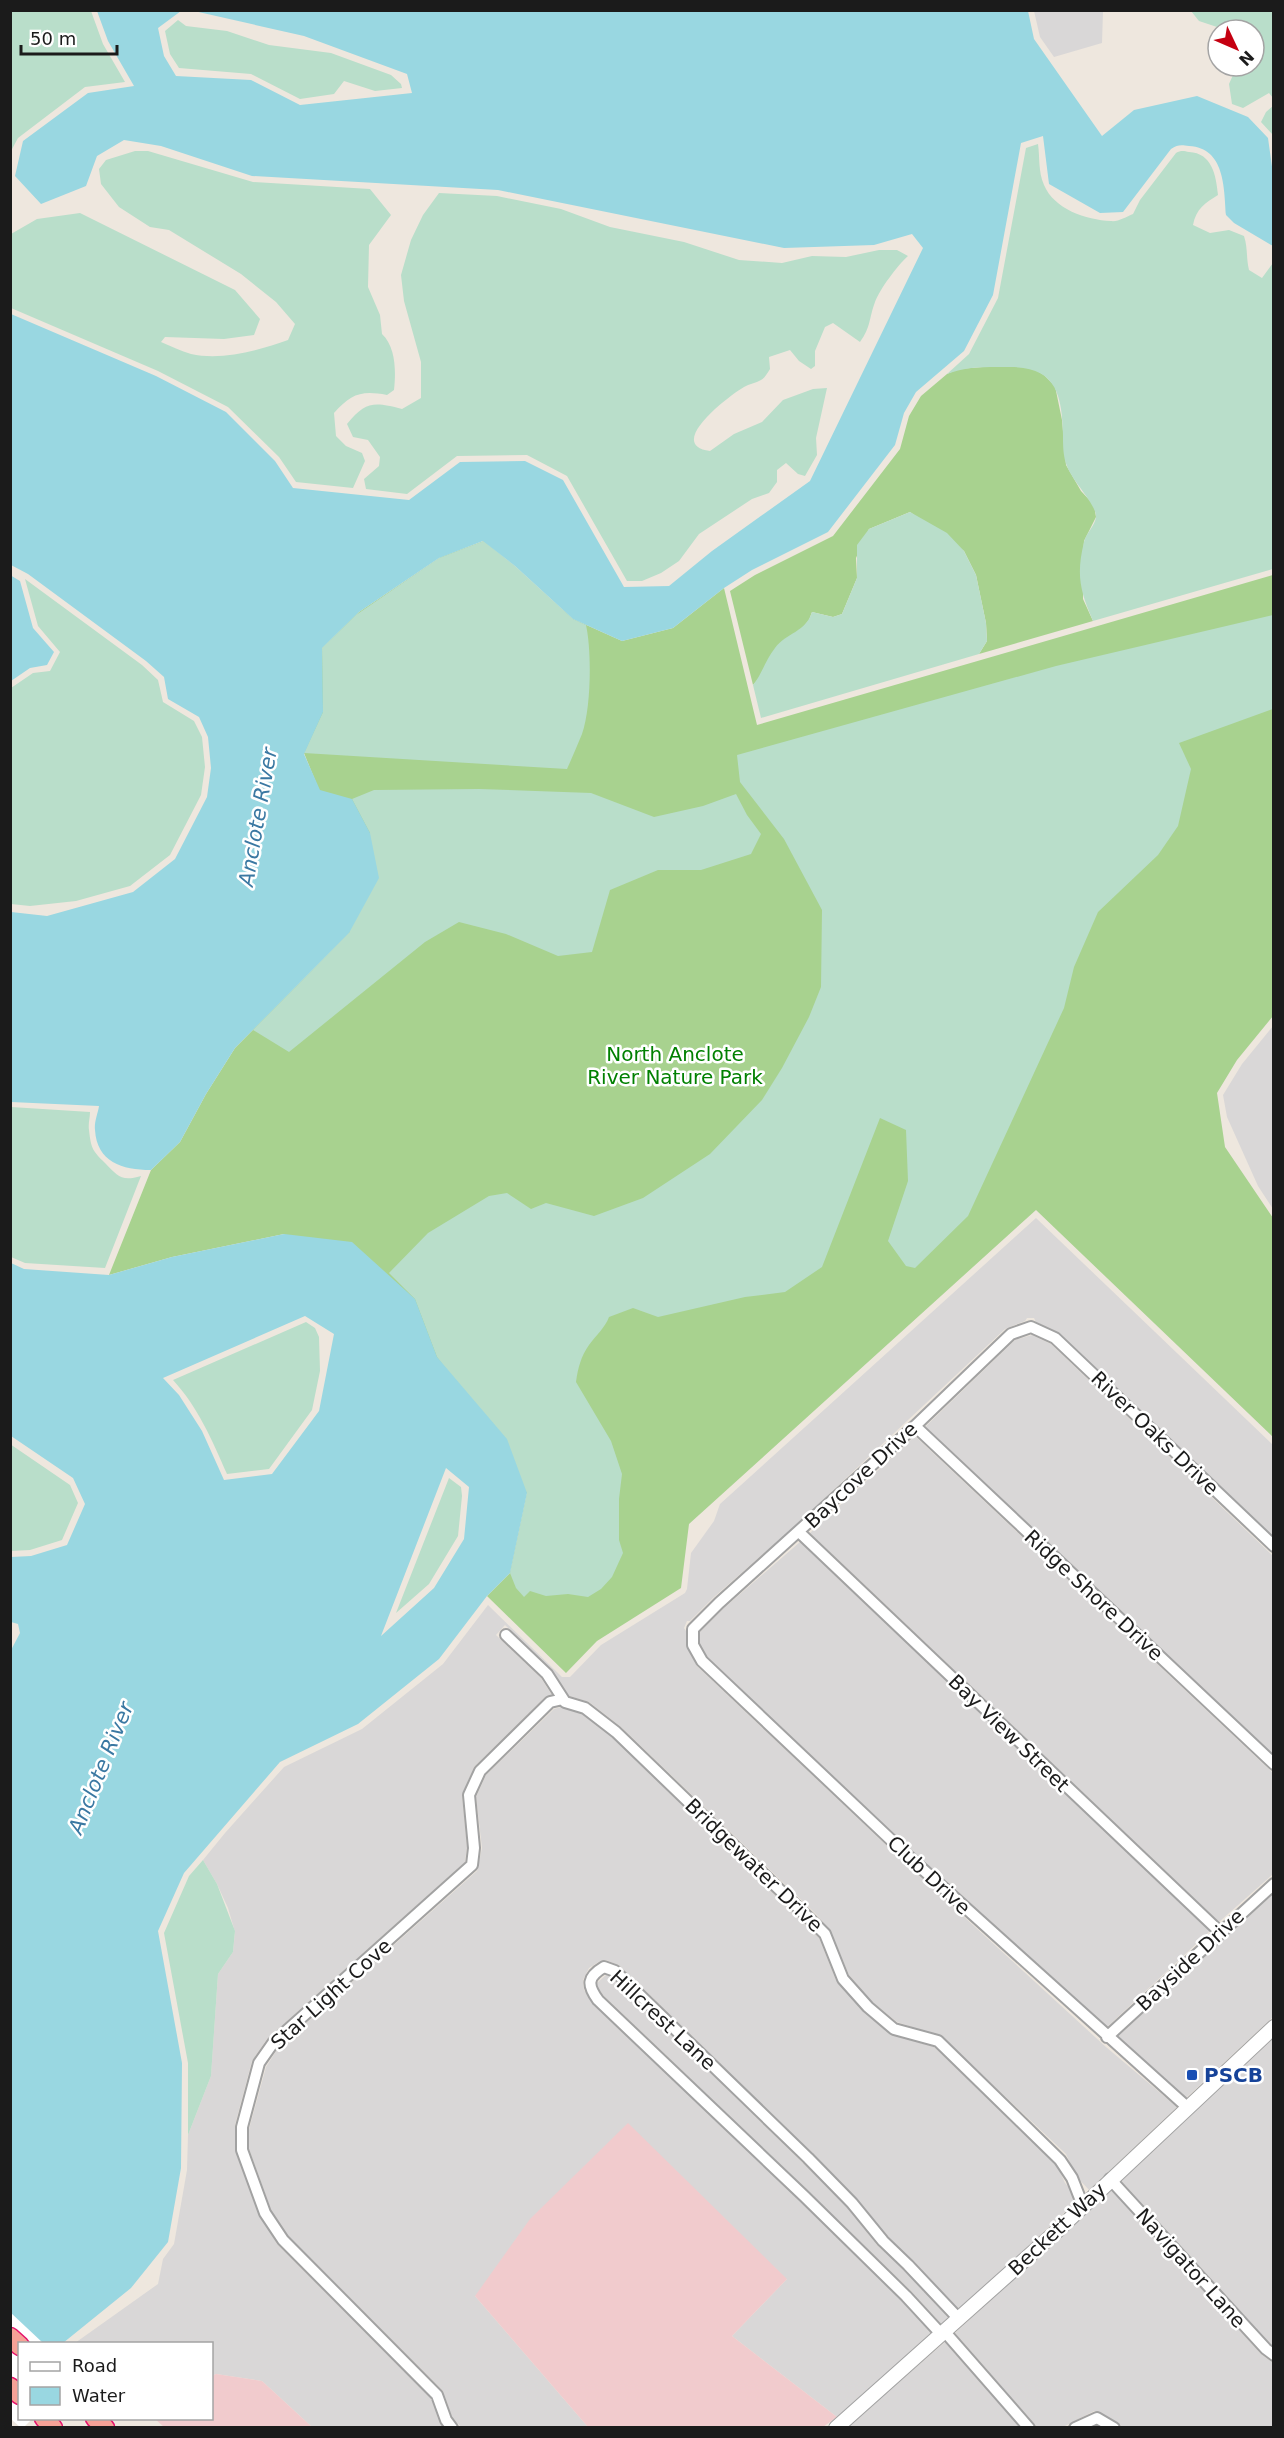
<svg xmlns="http://www.w3.org/2000/svg" width="1284" height="2438" viewBox="0 0 1284 2438" font-family="'DejaVu Sans',sans-serif">
	<rect width="100%" height="100%" fill="#eee7de"/>
	<path fill="#d9d7d7" d="M1034 11H1103L1102 43 1054 57 1040 37Z
		M1273 1026V1209L1258 1186 1227 1117 1223 1095 1242 1064Z
		M1036 1218 1273 1445V1537L1059 1333 1036 1322 1034 1318H1027L1025 1321 1005 1329 794 1527 714 1597 690 1621H687L684 1628 686 1631V1644L697 1666 903 1861 1106 2047 1177 2107 1089 2190 1076 2176 1066 2154 942 2037 897 2022 872 2002 849 1975 831 1932 817 1915 621 1727 589 1702 569 1696 551 1669 505 1625 496 1635 541 1678 552 1695 545 1697 474 1767 462 1795 467 1847 465 1862 267 2039 252 2061 235 2125V2149L259 2214 277 2244 431 2398 444 2427H312L262 2381 216 2374 212 2376V2344L75 2343 158 2284 163 2259 174 2244 187 2170 188 2135 211 2076 218 1974 233 1952 235 1932 228 1908 217 1884 203 1860 225 1833 284 1767 362 1729 443 1664 488 1605 562 1677H570L601 1645 685 1593 687 1589 691 1553 714 1521 720 1504Z
		M1032 1335 1051 1344 1273 1556V1755L925 1427 1015 1340Z
		M915 1436 1273 1773V1874L1219 1922 810 1533Z
		M800 1542 1210 1931 1106 2028 912 1851 707 1657 700 1644V1632L724 1608Z
		M561 1707 583 1714 612 1737 819 1938 836 1980 863 2011 890 2034 934 2047 1056 2163 1065 2183 1079 2199 959 2310 913 2261 887 2237 856 2198 813 2154 620 1966 606 1960 600 1961 589 1968 583 1980 584 1990 594 2005 800 2201 902 2301 932 2334 837 2417 732 2336 787 2279 475 2296 588 2427H461L452 2417 442 2390 288 2236 271 2210 249 2149V2129L266 2067 278 2048 477 1871 482 1848 476 1797 486 1775 554 1709Z
		M1273 1894V2017L1186 2098 1117 2037Z
		M606 1975 612 1977 803 2163 847 2207 877 2245 904 2269 949 2318 942 2325 911 2291 809 2192 603 1995 598 1988 597 1983Z
		M1273 2037V2347L1120 2180Z
		M1111 2189 1261 2354 1273 2363V2427H1123L1100 2412 1094 2411 1063 2427H1037L955 2333Z
		M945 2342 1020 2427H847Z"/>
	<path fill="#f1cbcd" d="M628 2123 787 2279 732 2336 837 2417 823 2427H588L475 2296 530 2219Z
		M216 2374 262 2381 312 2427H164L155 2419 212 2418V2376Z"/>
	<path fill="#a8d28f" d="M983 367H1030L1044 375 1055 386 1062 420 1066 465 1081 491 1094 505 1096 517 1084 541 1083 557V599L1093 621 979 654 987 641 986 623 976 575 964 551 910 512 869 529 856 558 857 578 842 614 833 617 812 612 809 620 753 685 730 591 755 575 833 536 900 449 909 416 921 396 947 374 958 369Z
		M484 541 573 619 622 641 673 628 724 588 757 725 1273 575V1016L1237 1060 1217 1093 1225 1147 1273 1218V1437L1036 1210 689 1524 681 1588 597 1641 566 1673 487 1596 510 1573 527 1494 284 1234 172 1257 109 1275 151 1170 180 1142 206 1094 235 1048 349 933 319 790 304 753 322 648 359 612 441 557Z"/>
	<path fill="#b9deca" d="M11 10 91 11 103 44 125 82 85 87 18 138 11 151Z
		M1191 11H1273V98L1269 93 1243 108 1232 104 1229 84 1237 66H1254V30L1217 27 1199 21Z
		M178 20 186 26 227 31 269 45 331 53 391 75 401 84 402 88 375 91 344 81 334 94 300 99 251 74 179 68 170 54 165 31Z
		M1273 106V135L1261 122 1266 112Z
		M1038 144C1040 158 1038 171 1044 185 1054 209 1086 220 1111 221 1118 222 1126 217 1133 214L1140 200 1176 153C1181 150 1184 151 1189 152 1212 153 1216 175 1218 195 1205 203 1196 209 1193 225L1210 233 1229 230 1244 236C1248 248 1246 258 1249 270L1262 278 1273 263V569L1093 621C1080 591 1076 575 1084 542 1086 533 1095 526 1096 517 1097 505 1072 481 1067 466 1063 457 1063 445 1063 435 1062 394 1056 367 1010 367 988 367 967 366 947 374L969 354 998 298 1026 148Z
		M135 151H148L253 182 370 189 391 215 369 245 368 287 380 315 382 334C396 347 396 372 394 390L387 395C361 390 351 394 334 413L336 436 346 446 362 453 365 461 353 488 296 482 279 457 228 407 158 371 11 308V234L37 219 80 213 235 290 260 319 254 335 224 339 165 337 161 342C171 346 181 351 191 354 222 361 260 350 288 340L295 324 276 302 241 274 169 230 150 227 119 207 101 184 99 169 106 160Z
		M439 193 497 196 561 209 610 227 684 242 739 260 782 263 812 256 846 257 879 250H897L908 256C897 266 880 289 875 302 869 318 871 327 860 342L833 323 825 327 815 351V366L811 369 799 361 790 350 769 357 770 369C768 372 765 378 761 380 756 383 749 384 744 387 730 395 664 445 710 451L734 434 762 422 783 400 813 389 827 388 816 438 817 455 805 476 798 474 786 463 777 470V482L769 493 752 499 699 534 679 561 661 573 642 581H627L567 476 527 455 457 456 407 494 366 489 364 479 379 466 380 457 368 440 353 437 347 424C366 401 374 402 402 409L421 398V362L404 301 401 275 411 240 423 215Z
		M910 512 947 533 964 551 976 575 986 623 987 641 979 654 761 718 753 685C762 674 766 659 775 648 786 633 806 632 812 612L833 617 842 614 857 578V545L869 529Z
		M484 541 515 566 573 619 586 625C592 652 591 709 582 734 577 746 572 758 567 769L304 753 323 712 322 648 356 615 439 558Z
		M25 579 142 665 158 680 163 702 194 721 202 737 205 767 201 795 170 855 130 886 76 901 30 906 11 904V688L33 673 50 671 60 652 38 626Z
		M1273 615V709L1179 743 1191 769 1178 826 1158 855 1098 912 1074 967 1064 1008 968 1216 915 1268 906 1266 888 1241 908 1181 906 1130 880 1118 822 1267 785 1292 745 1297 658 1317 633 1308 609 1317C605 1328 596 1335 589 1345 581 1356 578 1368 576 1382L611 1441 622 1474 619 1499V1540L623 1553 612 1577 601 1589 588 1597 568 1594 546 1596 530 1591 524 1597 516 1588 510 1573 527 1493 460 1387 437 1357 415 1299 389 1273 428 1233 489 1196 507 1193 531 1209 546 1203 594 1216 643 1198 710 1154 762 1100 782 1068 809 1017 821 987 822 910 784 839 740 782 737 755 1056 666Z
		M479 789 591 793 654 817 703 806 736 794 747 815 761 834 751 854 701 870H658L610 890 592 952 558 956 506 934 459 922 425 942 289 1052 253 1030 349 933 370 833 352 799 374 790Z
		M11 1107 90 1112C90 1118 88 1124 89 1130 91 1149 93 1151 105 1163 118 1176 121 1182 141 1176L105 1268 25 1263 11 1257Z
		M306 1322 315 1328 319 1337 320 1371 312 1410 269 1469 227 1474C212 1440 198 1407 173 1380Z
		M10 1444 70 1485 78 1503 62 1540 30 1550 11 1551Z
		M449 1478 461 1487 462 1496 458 1536 429 1584 396 1613Z
		M203 1860 217 1884 235 1931 233 1952 218 1974 211 2076 188 2135V2063L164 1933 189 1876Z"/>
	<path fill="#99d7e1" fill-rule="evenodd" d="M97 11H181L158 28 164 56 176 76 251 80 300 105 412 93 407 74 304 36 194 11H1028L1034 39 1102 136 1134 110 1197 96 1248 117 1268 138 1274 181 1273 246 1234 223 1226 215C1224 188 1225 148 1189 146 1182 145 1178 144 1171 149L1123 212 1100 213 1049 184 1043 136 1021 143 993 295 964 351 916 392 904 413 895 445 828 532 752 570 724 588 673 628 622 641 573 619 515 566 483 541 439 558 359 612 322 648 323 712 304 754 320 790 352 799 370 833 379 878 349 933 235 1048 206 1094 180 1142 151 1170C122 1170 97 1162 95 1130 94 1122 98 1113 99 1106L11 1102V912L47 916 133 892 175 859 207 797 211 768 208 737 199 717 168 699 164 677 146 661 28 574 11 565V314L156 376 226 412 275 461 293 488 409 500 460 462 525 461 563 480 624 587 669 586 712 551 810 481 923 248 912 234 874 245 784 248 498 190 252 176 161 146 124 140 97 156 86 186 41 204 15 176 23 141 88 93 134 86 108 41Z
		M10 575 20 581 33 628 54 652 47 665 30 668 11 681Z
		M284 1234 352 1242 415 1299 437 1357 507 1439 527 1493 510 1573 487 1596 439 1659 358 1724 280 1762 184 1873 158 1931 182 2063 181 2168 168 2242 131 2288 63 2343 20 2344 11 2398 10 1652 20 1633 18 1624 11 1622V1557L31 1556 67 1545 85 1504 73 1478 11 1436V1263L24 1269 109 1275 172 1257ZM305 1316 334 1334 319 1411 272 1474 224 1480 202 1431 179 1395 163 1378ZM446 1468 469 1487 464 1539 434 1588 381 1636Z"/>
	<path fill="#fff" d="M10 2312 43 2343 20 2344V2418L32 2419 24 2427H20L11 2419Z"/>
	<g fill="none" stroke-linecap="round" stroke-linejoin="round">
		<g stroke="#a2a2a2" stroke-width="14">
			<path id="minor" d="M915 1426 1274 1764
				M799 1532 1220 1932
				M506 1635 547 1674 565 1702 585 1708 616 1732 811 1920 825 1934 843 1979 868 2007 894 2029 938 2041 1060 2160 1072 2178 1083 2206
				M1107 2037 1274 1884
				M1187 2107 908 1856 702 1661 693 1645V1629L719 1603 915 1426 1011 1334 1031 1327 1055 1338 1274 1546
				M1110 2179 1266 2349 1274 2355
				M945 2332 1029 2428
				M942 2335 906 2296 804 2196 598 2000C587 1985 587 1977 604 1967L615 1971 808 2158 852 2203 883 2241 908 2265 959 2319
				M452 2428 446 2420 437 2395 283 2240 265 2213 242 2150V2127L259 2063 273 2043 472 1865 474 1848 469 1795 480 1771 550 1702 563 1699
				M1075 2428 1097 2418 1114 2428"/>
		</g>
		<g stroke="#a2a2a2" stroke-width="16">
			<path id="tertiary" d="M836 2428 1058 2230 1274 2027"/>
		</g>
		<g stroke="#e5126d" stroke-width="21">
			<path id="trunk" d="M10 2337 20 2346
				M10 2387 20 2395
				M44 2418 53 2428
				M95 2418 105 2428"/>
		</g>
		<use href="#minor" stroke="#fff" stroke-width="10"/>
		<use href="#tertiary" stroke="#fff" stroke-width="14"/>
		<use href="#trunk" stroke="#f6a297" stroke-width="18"/>
	</g>
	<rect fill="#1a4fb4" stroke="#fff" stroke-width="2" x="1186" y="2069" width="12" height="12" rx="3"/>
	<g text-anchor="middle" dominant-baseline="central" stroke-width="5" stroke-linejoin="round" paint-order="stroke">
		<g font-size="20" fill="#018001" stroke="#fff">
			<text x="675" y="1054">North Anclote<tspan x="675" dy="23">River Nature Park</tspan></text>
		</g>
		<g font-size="20" fill="#1b1b1b" stroke="#fff">
			<text transform="translate(1155 1433) rotate(44)">River Oaks Drive</text>
			<text transform="translate(861 1475) rotate(-43)">Baycove Drive</text>
			<text transform="translate(1094 1595) rotate(43)">Ridge Shore Drive</text>
			<text transform="translate(1009 1733) rotate(44)">Bay View Street</text>
			<text transform="translate(754 1865) rotate(44)">Bridgewater Drive</text>
			<text transform="translate(929 1875) rotate(43)">Club Drive</text>
			<text transform="translate(1190 1960) rotate(-43)">Bayside Drive</text>
			<text transform="translate(331 1994) rotate(-42)">Star Light Cove</text>
			<text transform="translate(663 2020) rotate(43)">Hillcrest Lane</text>
			<text transform="translate(1057 2229) rotate(-43)">Beckett Way</text>
			<text transform="translate(1191 2268) rotate(48)">Navigator Lane</text>
		</g>
		<g font-size="20" font-weight="bold" fill="#164399" stroke="#fff" text-anchor="start">
			<text x="1204" y="2075">PSCB</text>
		</g>
		<g font-size="21" font-style="italic" fill="#3a78a2" stroke="#fff">
			<text transform="translate(258 817) rotate(-80)">Anclote River</text>
			<text transform="translate(101 1768) rotate(-68)">Anclote River</text>
		</g>
	</g>
	<rect width="1284" height="2438" fill="none" stroke="#1b1b1b" stroke-width="24"/>
	<rect x="18" y="2342" width="195" height="78" fill="#ffffff" stroke="#a4a4a4" stroke-width="1.5"/>
	<rect x="30" y="2362" width="30" height="9" fill="#ffffff" stroke="#a4a4a4" stroke-width="1.5"/>
	<text x="72" y="2372" font-size="18" fill="#1b1b1b">Road</text>
	<rect x="30" y="2387" width="30" height="18" fill="#99d7e1" stroke="#a4a4a4" stroke-width="1.5"/>
	<text x="72" y="2402" font-size="18" fill="#1b1b1b">Water</text>
	<g transform="translate(1236 48) rotate(134)"><circle r="28" fill="#ffffff" stroke="#a4a4a4" stroke-width="1.5"/>
	<path d="M0-4.5L10 22L0 15L-10 22Z" fill="#c50011"/>
	<text y="-9" font-size="16" font-weight="bold" text-anchor="middle" fill="#1b1b1b">N</text>
	</g>
	<path d="M21 45v9h96v-9" fill="none" stroke="#1b1b1b" stroke-width="3"/>
	<text x="30" y="45" font-size="18" fill="#1b1b1b" stroke="#ffffff" stroke-width="4.5" paint-order="stroke">50 m</text>
</svg>
